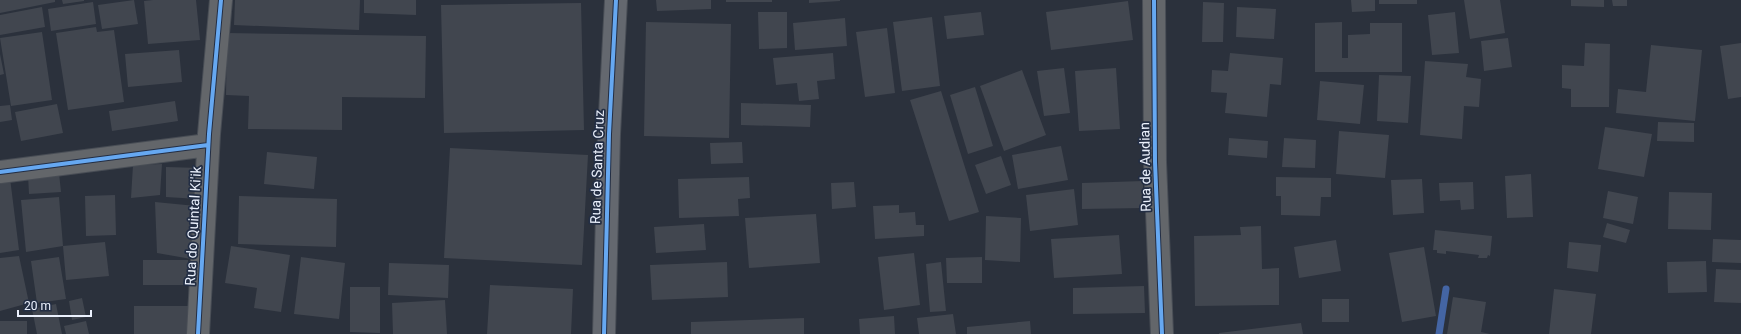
<svg xmlns="http://www.w3.org/2000/svg" width="1741" height="334" viewBox="0 0 1741 334" font-family="Roboto,sans-serif">
	<rect width="100%" height="100%" fill="#2b313c"/>
	<g fill="none" stroke-linecap="round" stroke-linejoin="round">
		<path stroke="#4465a4" stroke-width="7" d="M1439 334 1446 289"/>
	</g>
	<path fill="#41464f" d="M0 0H55V2L0 13Z
		M62 0H84V1L63 4Z
		M134 0 138 24 102 29 98 5Z
		M153 0H196L200 40 148 44 144 1Z
		M235 0H360L359 30 234 25Z
		M364 0H416V15L364 13Z
		M656 0H711V9L657 11Z
		M726 0H772V2H726Z
		M809 0H840V1L809 3Z
		M1351 0H1375V11L1352 12Z
		M1379 0H1417V4H1379Z
		M1464 0H1500L1505 33 1470 39Z
		M1571 0H1604V7L1571 6Z
		M1612 0H1627V6H1613Z
		M1128 1 1133 40 1051 50 1046 12Z
		M93 2 96 24 51 31 48 9Z
		M1203 2 1224 3 1223 42H1202Z
		M581 3 584 130 444 133 441 5Z
		M42 7 45 27 0 35V15Z
		M1237 7 1276 9 1274 39 1236 37Z
		M758 12H787V48L759 49Z
		M981 12 984 35 947 39 944 16Z
		M1455 12 1459 53 1432 55 1428 15Z
		M932 17 940 86 902 91 893 22Z
		M845 18 847 46 795 50 793 23Z
		M646 22 731 24 729 138 644 136Z
		M1342 22V58H1348V35L1370 34V23H1402V72H1315V23Z
		M96 27 97 32 114 30 124 102 68 110 56 33Z
		M887 28 895 93 865 97 856 32Z
		M42 32 52 100 11 106 0 38Z
		M227 33 426 36 425 98 342 97V130L248 129 249 96 226 95Z
		M1508 38 1512 67 1484 71 1481 41Z
		M1585 43 1610 44 1609 107H1571V89L1562 88V65L1584 66Z
		M1741 43V97L1728 99 1720 46Z
		M1651 45 1702 50 1695 121 1616 113 1618 89 1646 92Z
		M179 50 182 82 128 87 125 54Z
		M833 53 835 79 817 81 819 99 799 101 797 83 776 85 773 58Z
		M1230 53 1283 58 1281 85 1270 84 1267 117 1225 113 1227 93 1211 92 1212 70 1228 71Z
		M0 54 4 74 0 75Z
		M1425 61 1468 64 1466 77 1481 79 1479 107 1464 106 1462 139 1420 135Z
		M1064 68 1070 113 1044 116 1037 71Z
		M1116 68 1120 129 1079 131 1075 71Z
		M1022 70 1046 135 1004 151 980 86Z
		M1379 75 1411 76 1408 123 1377 121Z
		M1320 81 1364 85 1360 124 1317 120Z
		M975 87 993 146 968 154 950 95Z
		M941 91 979 212 949 221 910 100Z
		M175 101 178 121 112 131 109 111Z
		M741 103 811 105 810 127 741 125Z
		M57 104 63 133 21 141 15 112Z
		M10 105 12 120 0 122V106Z
		M1658 122 1694 123V142L1657 141Z
		M1605 127 1652 134 1644 177 1598 169Z
		M1339 131 1389 135 1385 178 1336 174Z
		M1229 138 1268 141 1267 158 1228 155Z
		M1284 138 1316 140 1315 168 1282 167Z
		M742 142 743 163 711 164 710 143Z
		M1061 146 1068 180 1018 189 1012 155Z
		M450 148 588 155 582 265 444 258Z
		M267 152 317 157 314 189 264 184Z
		M1001 156 1011 185 986 194 975 165Z
		M162 164 160 195 131 198 133 165Z
		M166 167 200 168 198 199 166 197Z
		M59 173 61 192 29 194 28 175Z
		M1531 174 1533 217 1507 218 1505 176Z
		M749 177 750 198 738 199 739 216 679 218 678 179Z
		M1276 177 1331 178V197H1321L1320 216 1281 215V196H1276Z
		M10 178 19 250 0 253V179Z
		M1422 179 1424 213 1393 215 1391 180Z
		M1143 181V208L1082 209V183Z
		M854 182 856 207 832 209 831 183Z
		M1473 182 1474 209 1461 210 1460 200 1440 201 1439 183Z
		M1074 189 1078 225 1030 231 1026 195Z
		M1608 191 1638 197 1633 224 1603 218Z
		M1669 192 1712 193 1711 230 1668 229Z
		M115 195 116 235 86 236 85 196Z
		M239 196 337 199 336 247 238 244Z
		M59 197 63 246 105 242 109 276 66 280 63 246 26 252 21 200Z
		M155 202 196 206 197 260 157 253Z
		M899 205V213L915 212 916 225H924V236L875 239 873 206Z
		M816 214 820 263 749 268 745 218Z
		M986 216 1021 218 1020 262 985 260Z
		M1607 223 1630 230 1626 243 1603 237Z
		M704 224 706 250 656 253 654 227Z
		M1261 226 1262 269 1279 268V305L1195 306 1194 236 1241 235 1240 227Z
		M1435 230 1492 236 1490 256 1488 255 1487 258H1478L1479 255 1446 251V254L1437 253V250H1433Z
		M1119 235 1122 274 1054 278 1051 239Z
		M1713 239 1741 240V263L1712 262Z
		M1336 240 1341 271 1299 278 1294 247Z
		M1569 242 1601 245 1598 272 1567 268Z
		M231 246 290 255 281 312 254 308 257 288 225 283Z
		M1424 247 1436 316 1402 322 1389 253Z
		M914 253 920 305 884 310 878 257Z
		M19 256 29 303 0 311V258Z
		M59 257 66 299 37 303 31 261Z
		M301 257 345 263 339 319 294 314Z
		M982 257V283H947L946 258Z
		M143 260H188V285H143Z
		M1706 261 1707 292 1668 293 1667 262Z
		M727 262 728 297 652 300 650 265Z
		M941 262 946 311 930 312 926 264Z
		M389 263 449 265 448 298 388 295Z
		M1716 269 1741 270V303L1714 302Z
		M490 285 573 289 571 334H487Z
		M1144 286 1145 313 1073 314V288Z
		M350 287H380V333L350 332Z
		M1554 289 1596 294 1591 334H1549Z
		M1453 297 1486 302 1481 332 1490 334H1447Z
		M82 298 86 317 72 320 69 301Z
		M1322 299H1349V322H1322Z
		M445 300 447 334H393L392 303Z
		M56 304 62 334H37L32 309Z
		M134 306H189L188 334H134Z
		M953 314 956 334H919L917 318Z
		M894 316 895 334H860L859 319Z
		M804 318V334H691V322Z
		M0 321H27V334H0Z
		M86 321 89 334H66L64 326Z
		M1030 321 1031 334H967V327Z
		M1301 323 1303 334H1219V333Z"/>
	<g fill="none" stroke-linecap="round" stroke-linejoin="round">
		<g stroke="#484d55" stroke-width="24">
			<path id="street" d="M1154 0 1155 162 1162 334
				M0 172 208 145
				M198 334 209 134 221 0"/>
		</g>
		<g stroke="#484d55" stroke-width="24">
			<path id="secondary" d="M604 334 609 134 616 0"/>
		</g>
		<use href="#street" stroke="#63666a" stroke-width="22"/>
		<use href="#secondary" stroke="#64686f" stroke-width="22"/>
		<g stroke="#232e44" stroke-width="6">
			<path id="cycleway" d="M1154 0 1155 162 1162 334
				M0 172 208 145
				M198 334 209 134 221 0
				M604 334 609 134 616 0"/>
		</g>
		<use href="#cycleway" stroke="#66a8f1" stroke-width="4"/>
	</g>
	<g text-anchor="middle" dominant-baseline="central" stroke-width="3.5" stroke-linejoin="round" paint-order="stroke">
		<g font-size="14" fill="#ebf1fd" stroke="#232e44">
			<text transform="translate(597 167) rotate(-88)">Rua de Santa Cruz</text>
			<text transform="translate(1145 167) rotate(-91)">Rua de Audian</text>
			<text transform="translate(193 226) rotate(-87)">Rua do Quintal Ki'ik</text>
		</g>
	</g>
	<path d="M18 310v6h73v-6" fill="none" stroke="#ebf1fd" stroke-width="2"/>
	<text x="24" y="310" font-size="12" fill="#ebf1fd" stroke="#232e44" stroke-width="3" paint-order="stroke">20 m</text>
</svg>
